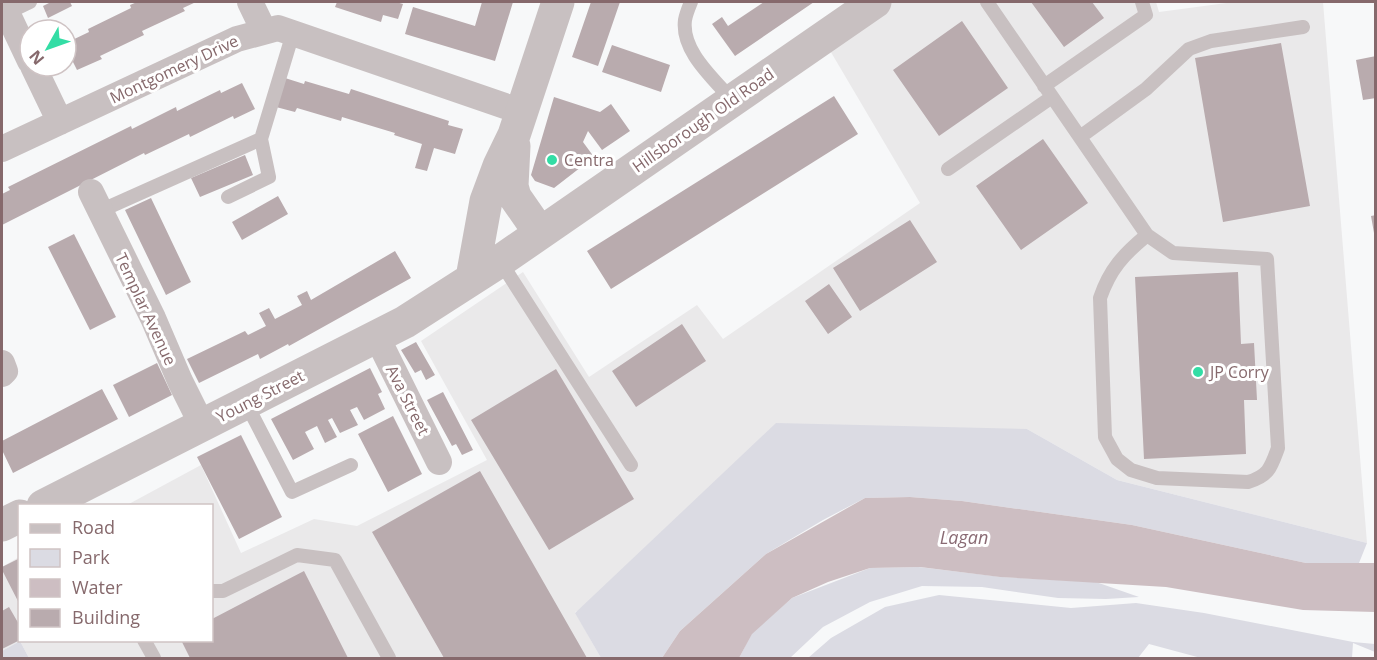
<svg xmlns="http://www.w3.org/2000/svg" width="1377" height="660" viewBox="0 0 1377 660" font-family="'Open Sans',sans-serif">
	<rect width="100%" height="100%" fill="#f7f8f9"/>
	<path fill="#eae9ea" d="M875 2H1156L1159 12 1234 2H1323L1367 543 1117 480 1027 429 575 612 601 658H29L20 641 2 651V567L19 557 20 640H212V506L127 505 201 465 241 553 314 519 357 526 487 460 421 341 523 272 589 377 697 305 723 339 920 203 822 37Z"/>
	<path fill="#dbdbe3" d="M776 423 1027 429 1117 480 1367 543 1359 563H1306L1132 525 962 501 910 497 865 498 823 520 766 554 680 631 662 658H601L575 613Z
		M919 567 1002 577 1096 582 1139 597 1106 599 1058 598 982 587 922 586 870 602 823 627 790 658H739L752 633 792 598 870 568Z
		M939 595 1071 608 1136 603 1204 613 1353 642 1375 644V652L1353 643 1352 658H1201L1149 644 1138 658H808L831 638 885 607Z
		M20 641 29 658H2V651Z"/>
	<path fill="#cdbec2" d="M910 497 962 501 1132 525 1306 563H1375V612L1303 610 1166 587 1000 577 920 567 870 568 828 582 792 598 752 634 739 658H662L680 631 766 554 865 498Z"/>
	<path fill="#b9abae" d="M51 2H70L72 6 48 18 43 6Z
		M137 2H196L183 8 185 11 142 31 144 35 100 56 102 59 77 70 66 48V43L89 32 88 29 131 8 130 5Z
		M337 2H396L403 4 398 19 383 15 381 22 335 7Z
		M482 2H513L495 61 405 34 413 7 475 26Z
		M591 2H620L598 66 572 57Z
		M764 2H814L735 56 712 24 722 17 728 26Z
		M1031 2H1092L1104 18 1064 47Z
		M962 21 1008 88 939 136 893 70Z
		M1281 43 1310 206 1223 222 1195 58Z
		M612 45 670 65 661 92 602 72Z
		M1376 56V98L1363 100 1356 60Z
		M285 78 304 84 305 81 349 94 351 89 449 121 448 125 463 129 455 154 434 148 427 171 415 168 422 144 394 135 395 133 342 117 341 121 297 108 295 112 276 107Z
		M242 83 255 109 234 119 233 116 190 137 189 134 145 155 144 153 2 225V194L10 190 8 187 131 126 132 129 176 107 177 111 220 90 221 93Z
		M834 96 858 134 611 289 587 251Z
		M554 97 600 112 611 104 630 131 602 150 588 131 583 142 594 157 554 188 535 181 531 175Z
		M1043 139 1088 203 1021 250 976 186Z
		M245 155 253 175 200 197 191 178Z
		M278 196 288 214 242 240 232 222Z
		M151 198 191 282 166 295 125 210Z
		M1376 215V233H1374L1371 216Z
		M910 220 937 262 860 311 833 268Z
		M74 234 116 317 90 330 48 247Z
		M395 251 411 278 289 346 288 344 260 359 258 354 199 383 187 359 245 331 248 335 266 326 259 313 269 308 275 319 302 305 297 296 307 291 311 300Z
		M1238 272 1241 344 1254 343 1257 400H1244L1246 454 1144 459 1135 277Z
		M829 284 852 317 828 334 805 301Z
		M682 324 706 361 636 407 612 371Z
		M416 342 435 375 426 380 421 370 415 373 401 350Z
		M157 363 172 395 129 417 113 385Z
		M370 368 382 392 378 394 385 409 364 420 357 407 350 410 358 425 340 433 332 418 328 420 337 437 325 443 317 426 305 432 314 449 293 460 271 419Z
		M556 369 634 499 549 550 471 420Z
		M102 389 118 419 13 473 2 450V441Z
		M443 392 473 450 462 455 456 444 452 446 427 400Z
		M393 416 422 474 388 492 358 434Z
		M241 435 282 517 239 539 197 457Z
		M480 471 587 658H444L372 532Z
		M20 558V605L2 570V567Z
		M304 571 348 658H190L181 640H212V619Z
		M9 607 20 626V640L2 649V611Z"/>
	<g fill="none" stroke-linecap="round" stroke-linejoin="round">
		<path stroke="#c8c0c1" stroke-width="14" d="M691 2C689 7 686 14 685 20 681 51 713 78 732 100
			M987 2 1147 235 1173 253 1267 259 1278 448C1271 467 1269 476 1248 482L1157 478 1131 470 1117 459 1105 437 1100 298C1110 269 1123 255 1147 235
			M7 13 30 2
			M1044 86 1146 15 1142 2
			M1080 137 1146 89 1189 49 1211 41 1303 27
			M948 169 1052 97
			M228 197 269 177 261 139 293 33
			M100 211 261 139
			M500 261 631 465
			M246 403 292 492 351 465
			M212 591H223L297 555 335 560 389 658
			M144 640 154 658"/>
		<path stroke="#c8c0c1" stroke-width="26" d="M2 2 30 61
			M250 2 264 31
			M33 66 60 122
			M2 149 237 39 278 28 522 112
			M91 192 153 318 180 381 202 425
			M377 337 439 462
			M2 363 5 371 2 374"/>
		<path stroke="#c8c0c1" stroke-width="33" d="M514 146 512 186 515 197 540 233
			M472 278 486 201 499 166 514 135 558 2
			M43 506 405 322 500 261 875 2
			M2 525 20 516"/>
	</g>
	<g fill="#33dda5" stroke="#fff" stroke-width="2">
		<circle cx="552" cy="160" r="6"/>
		<circle cx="1198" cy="372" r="6"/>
	</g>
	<g text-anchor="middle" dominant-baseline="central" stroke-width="6" stroke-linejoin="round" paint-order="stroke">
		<g font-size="16" fill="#86696c" stroke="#fff">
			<text transform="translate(174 69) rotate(-25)">Montgomery Drive</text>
			<text transform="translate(703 120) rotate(-35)">Hillsborough Old Road</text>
			<text transform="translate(146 309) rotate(65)">Templar Avenue</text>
			<text transform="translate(260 396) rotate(-27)">Young Street</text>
			<text transform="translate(408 400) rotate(63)">Ava Street</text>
		</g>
		<g font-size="16" fill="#86696c" stroke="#fff" text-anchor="start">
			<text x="564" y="160">Centra</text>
			<text x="1210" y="372">JP Corry</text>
		</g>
		<g font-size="18" font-style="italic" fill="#896a73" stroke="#fff">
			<text x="964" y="537">Lagan</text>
		</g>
	</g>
	<rect width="1377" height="660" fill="none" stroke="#86696c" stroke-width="6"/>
	<rect x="18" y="504" width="195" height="138" fill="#ffffff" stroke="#cfc3c4" stroke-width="1.5"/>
	<rect x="30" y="524" width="30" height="9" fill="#c8c0c1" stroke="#cfc3c4" stroke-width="1.5"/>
	<text x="72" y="534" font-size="18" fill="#86696c">Road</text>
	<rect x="30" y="549" width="30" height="18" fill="#dbdbe3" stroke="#cfc3c4" stroke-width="1.5"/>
	<text x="72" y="564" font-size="18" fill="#86696c">Park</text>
	<rect x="30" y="579" width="30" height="18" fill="#cdbec2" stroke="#cfc3c4" stroke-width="1.5"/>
	<text x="72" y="594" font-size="18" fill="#86696c">Water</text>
	<rect x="30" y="609" width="30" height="18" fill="#b9abae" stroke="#cfc3c4" stroke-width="1.5"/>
	<text x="72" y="624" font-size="18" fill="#86696c">Building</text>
	<g transform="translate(48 48) rotate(230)"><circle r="28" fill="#ffffff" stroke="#cfc3c4" stroke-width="1.5"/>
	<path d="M0-4.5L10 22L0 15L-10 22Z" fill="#33dda5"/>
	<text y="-9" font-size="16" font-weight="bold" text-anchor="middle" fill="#86696c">N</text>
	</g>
</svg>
